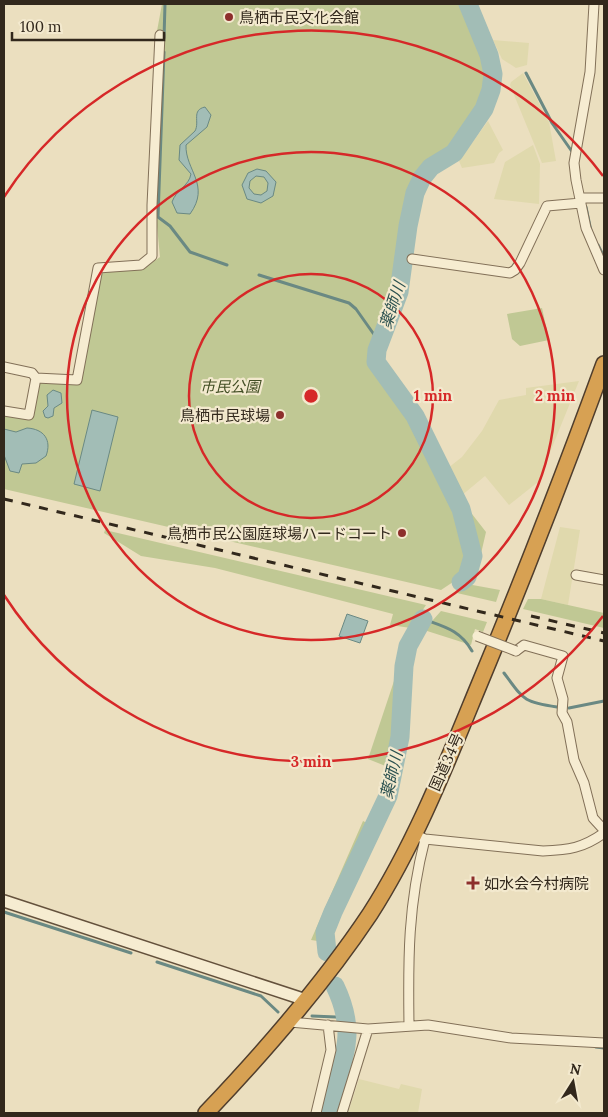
<svg xmlns="http://www.w3.org/2000/svg" width="608" height="1117" viewBox="0 0 608 1117" font-family="Lora,'Noto Sans JP',serif">
	<rect width="100%" height="100%" fill="#ebdfbf"/>
	<path fill="#e0d9ad" d="M493 40 529 43 527 65 516 68 502 59Z
		M523 73 549 122 556 161 542 163 510 85 511 82Z
		M488 121 503 150 499 153 494 163 462 168 459 161Z
		M533 145 540 164 539 204 494 199 505 162Z
		M579 381 538 482 509 505 485 476 461 496 448 468 462 457 482 431 499 400 526 395V388Z
		M560 527 580 530 568 605 541 599Z
		M359 1079 399 1089 401 1084 422 1089 418 1113H348Z"/>
	<path fill="#c0c894" d="M162 4H464L485 66 489 81V92L483 106 454 146 423 165 415 179 398 280 391 307 373 352 375 365 413 422 452 501 468 555 465 567 456 580 441 590 4 489V414L32 419 37 383 41 381 79 384 99 279 104 271 143 269 160 257 155 205 163 31H157Z
		M542 308 549 340 520 346 512 339 507 314Z
		M465 505 486 532 480 558Z
		M105 530 426 605 411 628 390 625 393 614 215 568 141 556 104 533Z
		M467 584 500 590 496 602 457 593Z
		M528 599H541L604 613V628L523 609Z
		M441 611 487 622 483 632 475 629 471 645 424 630Z
		M398 669 395 729 388 767 368 759Z
		M363 821 369 824 328 910 318 941 311 940Z"/>
	<path fill="#a2bdb6" stroke="#6a8983" fill-rule="evenodd" d="M205 107 211 115 207 127 186 145C185 170 211 185 190 214L177 213 172 202C176 190 189 186 191 174L179 160 180 145 195 131C200 122 191 110 205 107Z
		M257 169 266 171 276 182 273 196 261 203 247 199 242 185 248 173ZM256 176 264 177 268 183 267 191 261 195 254 194 249 188 250 181Z
		M53 390 61 393 62 403 54 408 53 416 48 418 45 417 43 411 48 406 47 395Z
		M92 410 118 417 100 491 74 484Z
		M27 428C44 429 52 440 46 456L36 463 22 464 19 473 10 471 4 455V429L16 432Z
		M347 614 368 621 360 643 339 636Z"/>
	<g fill="none" stroke-linecap="round" stroke-linejoin="round">
		<path stroke="#6a8983" stroke-width="3" d="M164 38 165 4
			M164 52 158 217 170 226 190 252 227 265
			M526 73 552 123 573 153
			M586 207 591 231
			M598 245 604 257
			M259 275 349 303 356 309 380 343
			M423 619C445 627 460 630 472 651
			M504 673C524 700 523 702 557 707
			M569 708 604 701
			M4 912 131 953
			M157 962 261 996 278 1012
			M312 1016 336 1017 347 1020
			M596 1047 604 1048"/>
		<path stroke="#a2bdb6" stroke-width="19" d="M461 582 467 577 473 556 461 509 415 416 376 362 377 350 399 292 408 226 415 193 422 178 431 167 454 153 484 109 491 90 493 74 489 55 468 4
			M327 952 325 932 333 912 388 796 400 737 404 666 408 646 423 619
			M328 1113C340 1062 360 1038 335 986"/>
		<g stroke="#827058" stroke-width="11">
			<path id="street" d="M594 4 590 72 574 163 576 180 586 228 604 270
				M580 198H604
				M412 259 510 273 515 270 520 263 547 206 581 203
				M4 367 32 373 36 378 77 380 98 268 141 265 152 256V205L160 35
				M4 411 29 415 36 378
				M576 575 604 580
				M516 651 524 645 563 656 557 678 563 699 562 713 567 722 574 760 584 783 593 818 604 830
				M414 834 425 839 543 851C569 850 583 848 604 833
				M290 1022 368 1029 428 1025 511 1038 604 1043
				M409 1025C408 958 408 905 425 839
				M316 1113 331 1050 328 1025
				M342 1113 368 1029"/>
		</g>
		<g stroke="#64513c" stroke-width="14">
			<path id="secondary" d="M4 901 306 1000"/>
		</g>
		<g stroke="#503e2d" stroke-width="18">
			<path id="highway" d="M206 1113C265 1051 322 986 370 914 413 847 444 770 474 697 520 587 563 476 604 364"/>
		</g>
		<use href="#street" stroke="#f6ecd1" stroke-width="9"/>
		<use href="#secondary" stroke="#f6ecd1" stroke-width="11"/>
		<use href="#highway" stroke="#d7a153" stroke-width="15"/>
		<path stroke="#32281c" stroke-width="3" stroke-dasharray="9 9" stroke-linecap="butt" d="M4 499 604 641
			M531 616 604 633"/>
		<g stroke="#827058" stroke-width="11" stroke-linecap="butt">
			<path id="street-bridge" d="M477 636 516 651"/>
		</g>
		<use href="#street-bridge" stroke="#f6ecd1" stroke-width="9"/>
	</g>
	<g fill="none" stroke="#d62828" stroke-width="2.5">
		<circle cx="311" cy="396" r="122"/>
		<circle cx="311" cy="396" r="244"/>
		<path d="M603 616A366 366 0 0 1 4 595M4 197A366 366 0 0 1 603 176"/>
	</g>
	<g fill="#8d2f2c" stroke="#f3e9ce" stroke-width="2">
		<circle cx="229" cy="17" r="5"/>
		<circle cx="280" cy="415" r="5"/>
		<circle cx="402" cy="533" r="5"/>
		<path d="M470.5 875.5h5v5h5v5h-5v5h-5v-5h-5v-5h5z"/>
	</g>
	<g text-anchor="middle" dominant-baseline="central" stroke-width="4.5" stroke-linejoin="round" paint-order="stroke">
		<g font-size="15" fill="#32281c" stroke="#f3e9ce" text-anchor="start">
			<text x="239" y="17">鳥栖市民文化会館</text>
			<text x="270" y="415" text-anchor="end">鳥栖市民球場</text>
			<text x="392" y="533" text-anchor="end">鳥栖市民公園庭球場ハードコート</text>
			<text x="484" y="883">如水会今村病院</text>
		</g>
		<g font-size="15" font-style="italic" fill="#424e24" stroke="#f3e9ce">
			<text x="230" y="386">市民公園</text>
		</g>
		<g font-size="15" fill="#32281c" stroke="#f3e9ce">
			<text transform="translate(446 762) rotate(-66)">国道34号</text>
		</g>
		<g font-size="16" font-style="italic" fill="#2c5150" stroke="#f3e9ce">
			<text transform="translate(392 305) rotate(-72)">薬師川</text>
			<text transform="translate(391 775) rotate(-77)">薬師川</text>
		</g>
	</g>
	<circle cx="311" cy="396" r="8" fill="#d62828" stroke="#f3e9ce" stroke-width="2.5"/>
	<g font-size="15" text-anchor="middle" font-weight="bold" fill="#d62828" stroke="#f3e9ce" stroke-width="4.5" stroke-linejoin="round" paint-order="stroke">
		<text x="433" y="401">1 min</text>
		<text x="555" y="401">2 min</text>
		<text x="311" y="767">3 min</text>
	</g>
	<rect width="608" height="1117" fill="none" stroke="#32281c" stroke-width="10"/>
	<g transform="translate(573 1082) rotate(11)" stroke="#f3e9ce" stroke-width="4" paint-order="stroke">
	<path d="M0-4L9 19L0 12L-9 19Z" fill="#32281c"/>
	<text y="-8" font-size="14" font-weight="bold" text-anchor="middle" fill="#32281c">N</text>
	</g>
	<path d="M12 32v8h152v-8" fill="none" stroke="#32281c" stroke-width="2.5"/>
	<text x="20" y="32" font-size="15" fill="#32281c" stroke="#f3e9ce" stroke-width="4" paint-order="stroke">100 m</text>
</svg>
